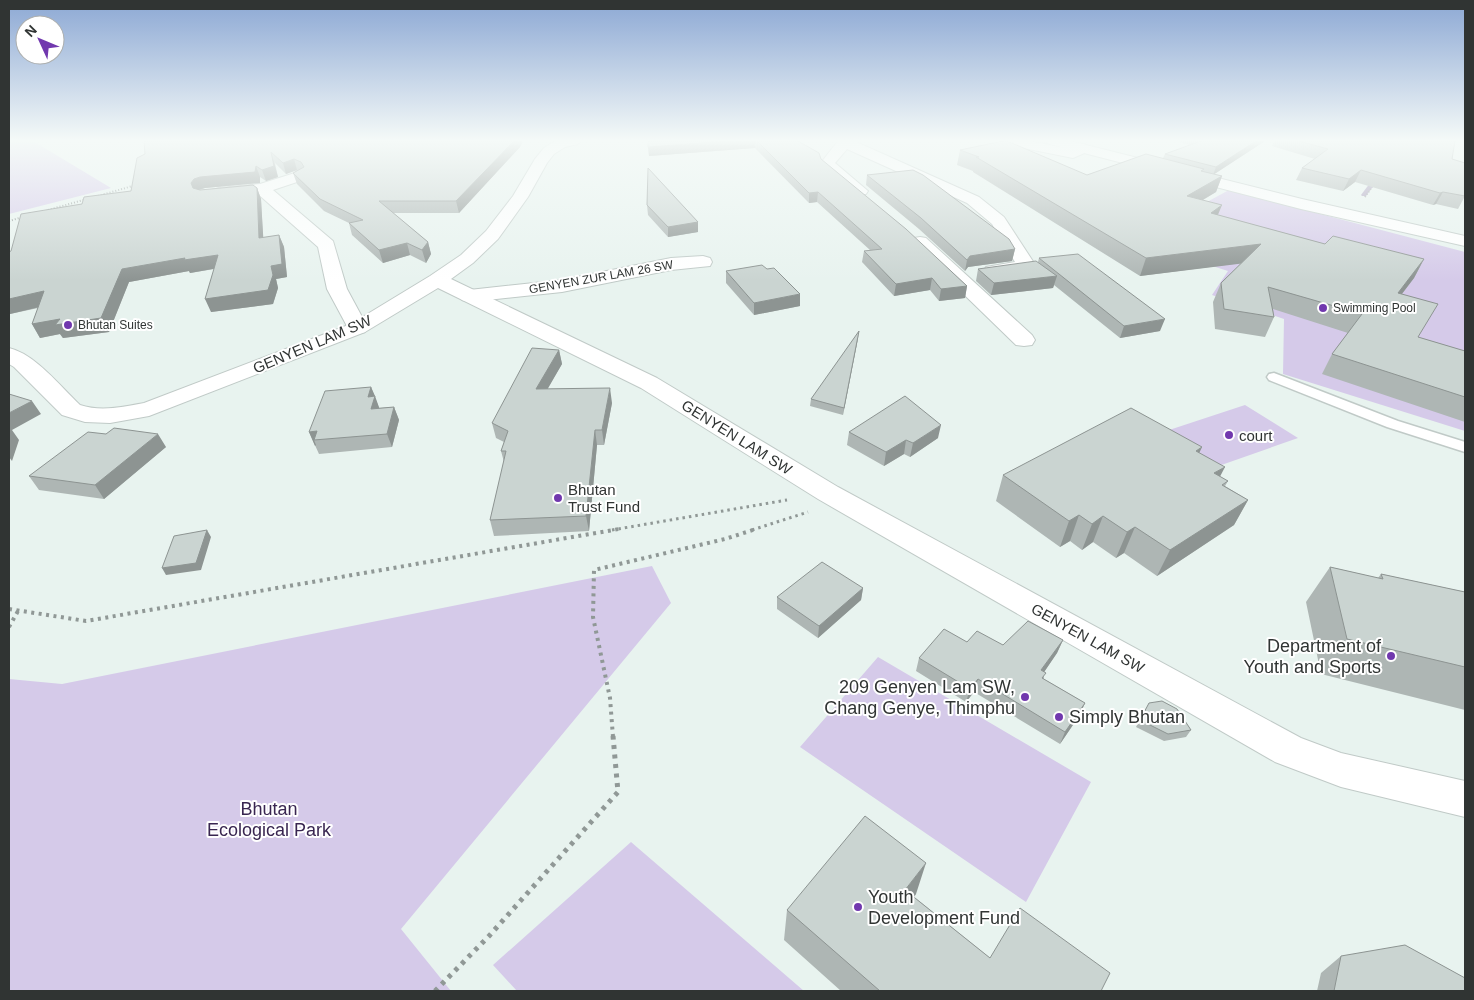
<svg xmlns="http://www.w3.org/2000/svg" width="1474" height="1000" viewBox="0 0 1474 1000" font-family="Arial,sans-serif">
	<rect width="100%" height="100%" fill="#e8f3ef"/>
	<path fill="#d5cae9" d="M9 141H33L111 188 9 214Z
		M1229 190 1465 252V431L1283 374 1284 319 1212 295 1228 271 1135 241Z
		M1245 405 1298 438 1210 469 1160 433Z
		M652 566 671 603 401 929 451 991H9V679L62 684Z
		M878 657 1091 782 1026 902 800 747Z
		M631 842 804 991H517L493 965Z"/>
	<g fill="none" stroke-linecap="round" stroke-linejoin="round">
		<path fill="#a296b6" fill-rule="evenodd" d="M1376 175 1381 176 1366 196H1362L1361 195Z"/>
		<g stroke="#c0cac7" stroke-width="3">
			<path id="service" d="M1274 373 1398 421 1465 442V452L1387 427 1269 380 1267 377 1269 374Z"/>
		</g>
		<g stroke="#c0cac7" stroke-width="2">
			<path id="minor" d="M838 141H854L979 197 1004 217 1036 266 1034 270C1020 273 1000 278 986 275L984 271 986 267 1015 262 992 224 967 203 847 149 835 163 868 191 866 194H854L820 164Z
				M1001 141H1029L1071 149 1084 144 1091 148 1089 151 1073 158 1008 145Z
				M298 172 303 174 306 177 303 180 273 190 333 241 347 289 368 328 365 332 358 334 351 332 348 328 327 289 318 247 258 194 219 198 213 196 211 193 213 190 219 188 260 184Z
				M920 237 926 238 1032 335 1035 340 1032 345 1024 346 1016 345 914 246 911 242 914 238Z
				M703 256 710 258 712 262 710 266 671 270 562 292 469 302 462 300 459 296 462 292 469 290 562 280 671 258Z"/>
		</g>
		<g stroke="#c0cac7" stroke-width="2">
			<path id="secondary" d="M555 141H580L578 144 565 147 554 154 547 163 528 197 498 239 473 263 451 279 657 378 838 487 1301 738 1341 753 1465 781V817L1341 787 1275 762 818 499 641 388 438 288 365 332 149 416 110 423 85 422 62 415 14 367 9 364V348C35 354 60 386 80 405 101 412 122 407 144 403L351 324 430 276 461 255 486 231 513 196 535 159 544 148Z
				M1047 141H1070L1302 199 1465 236V246L1301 209 1049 144Z"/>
		</g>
		<path stroke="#909896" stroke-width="2" stroke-dasharray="1 2" stroke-linecap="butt" d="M98 196 136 185
			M1365 197 1374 184
			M48 210 87 199
			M9 221 23 217"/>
		<path stroke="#909896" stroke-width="3" stroke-dasharray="2.5 4" stroke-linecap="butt" d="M612 530 787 500
			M752 530 808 512"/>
		<path stroke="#909896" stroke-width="4" stroke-dasharray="3 4.5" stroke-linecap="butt" d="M9 609 86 621 619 529
			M9 627 18 611
			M613 737 610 698 593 617 594 570 725 539 756 529"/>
		<path stroke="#909896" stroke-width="5" stroke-dasharray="4 5.5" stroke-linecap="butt" d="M435 991 489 936 618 792 613 736"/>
		<use href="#service" fill="#fff" fill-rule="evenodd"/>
		<use href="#minor" fill="#fff" fill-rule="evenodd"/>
		<use href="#secondary" fill="#fff" fill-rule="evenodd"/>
	</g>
	<path fill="#aeb6b4" d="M648 141H798L821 159 967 286 965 298 939 301 930 290 894 296 862 262 864 251 870 250 817 202 809 203 755 148 649 156Z
		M1176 141H1265L1214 174 1222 176 1216 192 1203 200 1218 215 1325 244 1424 259 1414 278 1402 294 1418 337 1465 351V422L1322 374 1332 354 1348 333 1273 309 1274 317 1265 337 1215 329 1213 302 1221 283 1241 263 1140 276 973 172V171L957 165 960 150 1087 175 1163 158 1165 154 1190 145Z
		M1274 141H1455L1452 159 1465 196 1458 209 1436 204 1433 205 1355 182 1343 191 1296 180 1302 168 1315 159 1272 146Z
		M520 147 459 213H393L428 242 431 254 426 263 410 255 383 263 352 235 349 223 324 211 297 184 293 173 297 170 286 174 275 163 278 177 266 181 260 177V183L205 188 199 190 257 188 261 199 263 238 279 235 284 247 287 277 276 279 278 288 273 304 211 312 214 269 190 273 189 271 129 282 109 332 63 338 60 334 40 338 32 324 38 308 10 314 9 312V252L11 251 82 204 131 191 145 154Z
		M867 175 1015 249 1012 261 968 267 965 271 919 229 866 185Z
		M647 205 698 222V232L668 237 648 215Z
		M1039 258 1160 331 1120 338 1054 285 1053 288 991 295 976 281 978 269 1038 262Z
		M726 271 800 306 754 315 726 283Z
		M858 338 843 415 810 406 811 399Z
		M559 350 562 364 547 389 612 403 604 445H597L589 531 494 536 490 520 504 462 501 451 504 442 496 438 492 423Z
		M371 387 379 408 394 407 399 420 392 447 319 454 309 432Z
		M849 432 938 438 910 457 904 454 884 466 847 445Z
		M106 434 166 447 104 499 39 490 29 476Z
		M1202 447 1199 453 1220 477 1228 481 1225 486 1248 500 1234 525 1157 576 1124 553 1116 558 1093 542 1082 550 1070 541 1060 547 996 501 1003 475Z
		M1330 567 1378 578 1381 574 1465 592V710L1321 674 1306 602Z
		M863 588 861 600 818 638 777 609V597Z
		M1063 640 1057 653 1044 672V679L1085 703 1079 716 1060 744 974 692 966 702 916 671 919 658 967 642 1003 645Z
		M1149 703 1191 730 1186 737 1164 741 1136 727Z
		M916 894 914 897 990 958 1101 991H841L784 940 787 910Z
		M1341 956 1465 991H1317L1321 973Z"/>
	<path fill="#8d9492" d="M514 141H523L520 147 459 213 456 201Z
		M728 141H755V148L649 156 648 147Z
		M1256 141H1265L1213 175 1216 167Z
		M271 152 278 177 266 181 262 170Z
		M294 159 297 170 286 174 283 163Z
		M256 166 260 177V183L205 188 198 190 195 194 191 183 194 179 200 177Z
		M1361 170 1355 182 1343 191 1349 179Z
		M1222 176 1216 192 1182 212 1187 196Z
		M257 188 261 199 264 250 259 238Z
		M818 192 817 202 809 203V193Z
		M1443 192 1436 204 1433 205 1440 193Z
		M1222 205 1215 222 1211 213Z
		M698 222V232L668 237V227Z
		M279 235 284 247 287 277 276 279 278 288 273 304 211 312 205 299 271 266Z
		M428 242 431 254 426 263 422 250Z
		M407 243 410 255 383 263 379 250Z
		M1261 244 1254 262 1140 276 1146 258Z
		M1015 249 1012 261 968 267 965 271 967 260 970 256Z
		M218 255 224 267 190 273 189 271 129 282 109 332 63 338 60 334 40 338 32 324 122 269 185 258Z
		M1424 259 1414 278 1388 312 1398 293Z
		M1057 276 1053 288 991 295 994 283Z
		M932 278 930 290 894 296 896 284Z
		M967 286 965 298 939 301 941 289Z
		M44 291 52 304 10 314 9 312V299Z
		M800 294V306L754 315V303Z
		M1165 319 1160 331 1120 338 1124 326Z
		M859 331 858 338 843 415 844 408Z
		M559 350 562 364 539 404 536 389Z
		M371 387 375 396 380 410 371 409 368 397Z
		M610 388 612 403 604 445 602 430Z
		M32 401 41 414 12 430 19 440 12 461 9 457V413Z
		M394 407 399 420 392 447 387 434Z
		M941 425 938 438 910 457 913 443Z
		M595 430 597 445 589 531 586 516Z
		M317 431 314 440 316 445 315 446 309 432Z
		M158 434 166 447 104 499 95 485Z
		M906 440 904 454 884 466 886 452Z
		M1202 447 1190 472 1196 451Z
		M1225 467 1212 492 1214 473Z
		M1248 500 1234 525 1157 576 1170 550Z
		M1079 515 1070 541 1060 547 1069 521Z
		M1103 516 1093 542 1082 550 1092 524Z
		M1135 527 1124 553 1116 558 1127 532Z
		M207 530 211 537 201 570 166 575 162 568Z
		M863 588 861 600 818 638 819 626Z
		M1063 640 1057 653 1036 684 1041 670Z
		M978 679 974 692 966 702 970 689Z
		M1085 703 1079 716 1060 744 1065 732Z
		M926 863 916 894 896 921 905 890Z"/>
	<path fill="#cad4d1" stroke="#8d9492" d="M144 141H514L456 201H379L428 242 422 250 407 243 379 250 349 223 363 220 320 199 293 173 304 167 301 162 294 159 283 163 271 152 274 166 262 170 256 166 255 172 200 177 194 179 191 183 193 188 200 190 253 185 257 188 259 238 279 235 282 264 271 266 273 275 268 290 205 299 218 255 184 260 185 258 122 269 101 318 55 325 60 319 32 324 44 291 9 299V252L11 251 21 214 82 204 84 197 131 191 137 158 145 154Z
		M648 141H728L648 147Z
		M757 141H798L819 153 821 159 906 229 967 286 941 289 932 278 896 284 864 251 882 249 818 192 809 193Z
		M1003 141H1007L1087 175 1146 154 1204 169 1201 171 1222 176 1187 196 1222 205 1211 213 1325 244 1333 236 1424 259 1398 293 1438 304 1418 337 1465 351V397L1332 354 1362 314 1268 287 1274 317 1224 309 1221 283 1261 244 1146 258 976 157H979L960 150Z
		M1201 141H1256L1216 167 1165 154Z
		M1299 141H1455L1452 159 1465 163V196L1443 192 1440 193 1361 170 1349 179 1302 168 1328 149Z
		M648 168 698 222 668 227 647 205Z
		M913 170 923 175 1009 239 1015 249 970 256 967 260 921 218 867 175Z
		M1078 254 1165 319 1124 326 1039 258Z
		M1036 261 1057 276 994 283 978 269Z
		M762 265 767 269 774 268 800 294 754 303 726 271Z
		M859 331 844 408 811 399Z
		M532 348 559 350 536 389 610 388 602 430H595L586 516 490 520 506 451H501L508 431 492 423Z
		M371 387 368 397 375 396 371 409 394 407 387 434 314 440 317 431 309 432 325 391Z
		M9 394 32 401 9 413Z
		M905 396 941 425 913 443 906 440 886 452 849 432Z
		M1131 408 1202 447 1196 451 1225 467 1214 473 1228 481 1222 485 1248 500 1170 550 1135 527 1127 532 1103 516 1092 524 1079 515 1069 521 1003 475Z
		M114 428 158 434 95 485 29 476 88 432 106 434Z
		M207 530 196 563 162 568 174 536Z
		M822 562 863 588 819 626 777 597Z
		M1330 567 1383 579 1381 574 1465 592V667L1347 639Z
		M1028 621 1063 640 1041 670 1046 673 1042 678 1085 703 1065 732 978 679 970 689 919 658 944 629 967 642 977 631 1003 645Z
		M1162 701 1177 709 1191 730 1168 734 1140 720 1149 703Z
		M865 816 926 863 905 890 990 958 1020 908 1110 973 1101 991H880L787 910Z
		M1405 945 1465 978V991H1334L1341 956Z"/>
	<linearGradient id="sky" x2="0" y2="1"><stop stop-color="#8ca8d4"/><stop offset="0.5" stop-color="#f5faf8"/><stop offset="1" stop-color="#f5faf8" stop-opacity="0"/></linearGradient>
	<rect width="1474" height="281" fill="url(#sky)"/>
	<g fill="#7138ae" stroke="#fff" stroke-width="2">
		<circle cx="1323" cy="308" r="5"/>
		<circle cx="68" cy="325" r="5"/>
		<circle cx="1229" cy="435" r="5"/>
		<circle cx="558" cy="498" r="5"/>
		<circle cx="1391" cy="656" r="5"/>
		<circle cx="1025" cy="697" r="5"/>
		<circle cx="1059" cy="717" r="5"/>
		<circle cx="858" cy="907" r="5"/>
	</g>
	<g text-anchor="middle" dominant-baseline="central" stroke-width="4" stroke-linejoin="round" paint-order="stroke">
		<g font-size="12" fill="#303433" stroke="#fff">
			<text transform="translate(601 277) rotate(-10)">GENYEN ZUR LAM 26 SW</text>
		</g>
		<g font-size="12" fill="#303433" stroke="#fff" text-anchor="start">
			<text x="1333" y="308">Swimming Pool</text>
			<text x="78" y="325">Bhutan Suites</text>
		</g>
		<g font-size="15" fill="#303433" stroke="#fff">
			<text transform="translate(312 344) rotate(-23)">GENYEN LAM SW</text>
			<text transform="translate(737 437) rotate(32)">GENYEN LAM SW</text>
			<text transform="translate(1088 638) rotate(29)">GENYEN LAM SW</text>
		</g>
		<g font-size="15" fill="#303433" stroke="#fff" text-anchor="start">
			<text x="1239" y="435">court</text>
			<text x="568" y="489">Bhutan<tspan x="568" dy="17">Trust Fund</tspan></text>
		</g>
		<g font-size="18" fill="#303433" stroke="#fff" text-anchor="end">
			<text x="1381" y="646">Department of<tspan x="1381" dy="21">Youth and Sports</tspan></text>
			<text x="1015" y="687">209 Genyen Lam SW,<tspan x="1015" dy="21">Chang Genye, Thimphu</tspan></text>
			<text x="1069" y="717" text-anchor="start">Simply Bhutan</text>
			<text x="868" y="897" text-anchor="start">Youth<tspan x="868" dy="21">Development Fund</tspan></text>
		</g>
		<g font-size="18" fill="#392651" stroke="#fff">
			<text x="269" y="809">Bhutan<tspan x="269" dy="21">Ecological Park</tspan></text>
		</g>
	</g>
	<rect width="1474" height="1000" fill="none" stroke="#303433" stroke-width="20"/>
	<g transform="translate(40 40) rotate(314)"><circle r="24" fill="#ffffff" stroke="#acaead"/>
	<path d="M0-4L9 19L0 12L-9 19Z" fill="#7138ae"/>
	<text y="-8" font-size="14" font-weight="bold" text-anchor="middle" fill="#303433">N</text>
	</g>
</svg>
